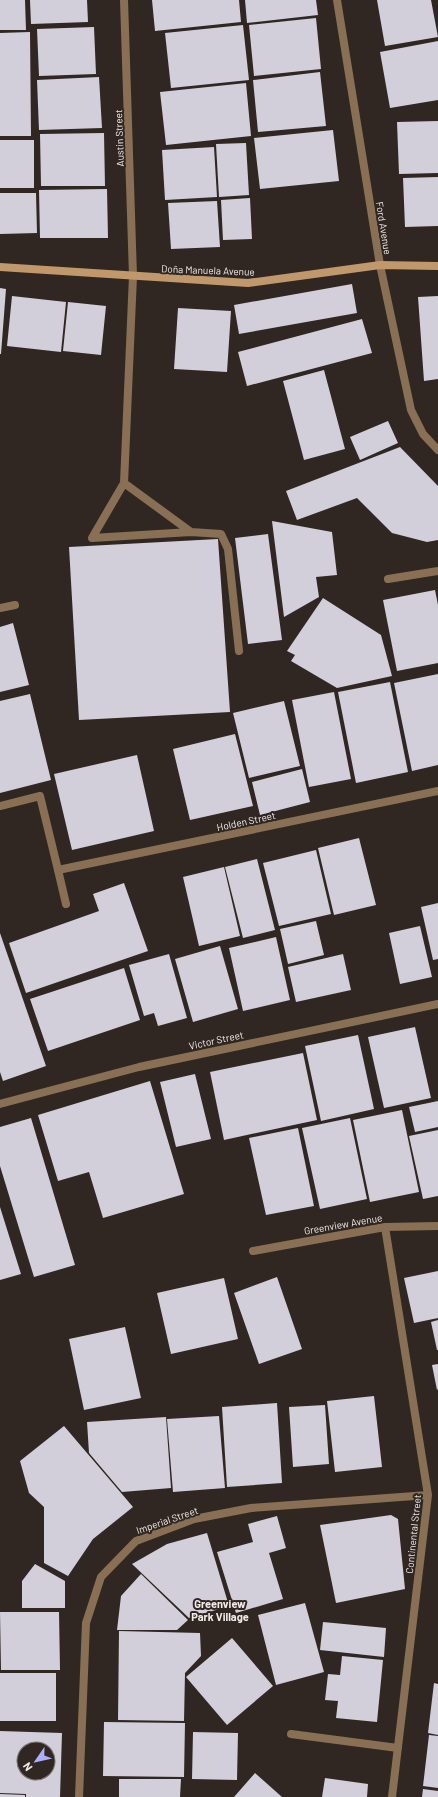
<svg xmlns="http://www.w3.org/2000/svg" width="438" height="1797" viewBox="0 0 438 1797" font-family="Barlow,sans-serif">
	<rect width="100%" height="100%" fill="#302723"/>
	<path fill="#d2cfda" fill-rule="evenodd" d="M0 0H25L26 30H0Z
		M30 0H87L88 22 31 24Z
		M152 0H239L241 22 155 31Z
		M245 0H316L318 15 247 23Z
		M377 0H431L438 37 385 46Z
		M316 18 321 69 254 76 249 25Z
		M243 25 249 80 171 88 165 33Z
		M94 27 96 74 39 76 37 29Z
		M30 32 31 136H0V33Z
		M438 41V100L390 108 380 52Z
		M320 72 326 126 258 132 253 80Z
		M99 77 102 128 39 130 37 80Z
		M246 83 251 136 166 145 160 92Z
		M438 121V173L399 174 397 122Z
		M333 130 339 181 260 189 254 138Z
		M104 133 105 186H41L40 134Z
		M0 140H34V188H0Z
		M246 143 249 195 219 197 216 144Z
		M214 147 217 197 165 200 162 150Z
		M438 177V226L405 227 403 178Z
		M107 189 108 238H40L39 190Z
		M0 193H36L37 233 0 234Z
		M250 198 252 239 223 240 221 200Z
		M217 201 220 247 171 249 168 203Z
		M352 284 357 313 239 334 234 305Z
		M0 288 6 289 1 354H0Z
		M12 296 66 302 61 352 7 346Z
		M438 296V379L424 381 418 297Z
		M68 302 106 306 101 355 63 351Z
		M178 308 231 311 227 372 174 369Z
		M362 319 372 353 247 386 238 352Z
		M324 370 345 449 304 460 283 381Z
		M388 421 398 443 360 460 350 437Z
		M400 447 438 486V540L427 542 392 533 357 498 297 520 286 491Z
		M272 521 332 532 337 575 316 577 319 597 284 617Z
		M268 534 282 640 248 644 235 538Z
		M218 539 230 712 79 720 69 547Z
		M435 590 438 605V663L397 671 383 600Z
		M323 598 381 635 392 676 337 688 291 661 295 655 287 651Z
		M13 623 29 685 0 692V627Z
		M438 674V765L412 771 394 683Z
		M390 682 408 772 356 783 338 692Z
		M334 692 351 779 309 787 292 700Z
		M30 694 51 780 0 793V701Z
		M284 701 300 766 249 778 233 713Z
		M235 734 253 806 190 820 173 749Z
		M137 755 154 831 72 850 54 774Z
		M302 769 310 802 260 815 252 782Z
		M359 838 376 905 334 915 318 848Z
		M316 850 331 914 279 926 263 863Z
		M257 859 275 930 243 938 225 867Z
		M224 867 240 936 199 946 183 877Z
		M124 883 148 951 26 993 9 943 99 911 93 894Z
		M438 903V959L433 960 421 907Z
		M316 921 324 955 288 964 280 929Z
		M420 926 432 977 400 984 389 933Z
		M0 933 46 1066 3 1081 0 1072Z
		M276 937 290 1000 243 1011 229 948Z
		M220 946 238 1009 193 1022 175 959Z
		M169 954 187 1018 158 1026 154 1013 144 1016 129 965Z
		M343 954 351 990 296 1002 288 967Z
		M124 968 140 1020 48 1051 30 999Z
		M415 1027 431 1098 384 1108 368 1037Z
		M358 1035 374 1109 321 1121 305 1046Z
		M303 1053 317 1120 224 1140 210 1072Z
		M195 1074 211 1139 176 1147 160 1082Z
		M150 1081 184 1194 103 1218 89 1172 58 1181 38 1115Z
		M438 1101V1127L415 1132 409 1107Z
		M402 1110 419 1192 370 1202 353 1120Z
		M31 1118 75 1265 34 1277 0 1166V1127Z
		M350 1118 367 1199 320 1209 302 1128Z
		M298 1128 314 1206 266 1215 249 1138Z
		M438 1130V1196L423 1199 409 1136Z
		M0 1207 21 1274 0 1280Z
		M438 1271V1318L414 1323 404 1278Z
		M277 1277 302 1349 259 1364 234 1293Z
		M224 1278 238 1339 171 1354 157 1293Z
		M438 1320V1350H437L431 1322Z
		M125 1327 141 1398 84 1410 69 1339Z
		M438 1364V1389L437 1390 432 1365Z
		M374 1396 382 1467 335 1472 327 1401Z
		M277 1403 282 1483 227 1487 222 1407Z
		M325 1405 329 1464 293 1467 289 1407Z
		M219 1416 225 1488 173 1492 167 1419Z
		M166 1417 171 1488 122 1492 89 1453 87 1422Z
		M64 1426 133 1507 93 1539 68 1576 44 1563V1507L29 1493 20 1461Z
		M391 1515 398 1519 405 1589 336 1603 320 1525Z
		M277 1516 286 1548 269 1553 283 1599 236 1613 217 1552 253 1542 248 1524Z
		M207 1533 229 1606 189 1618 132 1564 167 1544Z
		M35 1564 65 1581V1608H22V1581Z
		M141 1574 188 1620 177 1630H117L121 1596Z
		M305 1603 324 1672 276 1685 258 1615Z
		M0 1612H59L60 1670H1Z
		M323 1622 386 1628 384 1657 320 1650Z
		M119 1631 200 1633 201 1656 185 1673 184 1721 118 1720Z
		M232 1638 273 1686 227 1725 186 1677Z
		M342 1656 383 1660 377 1722 336 1718 338 1701 325 1700 328 1674 340 1675Z
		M0 1673H56V1721H0Z
		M434 1683 438 1684V1735L428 1733Z
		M104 1722 185 1723 184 1777 103 1776Z
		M0 1731 62 1733 60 1797H26V1794L0 1793ZM24 1749H48V1773H24Z
		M193 1732 238 1733 237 1780 192 1779Z
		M429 1735 438 1736V1788L423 1786Z
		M255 1773 282 1797H234Z
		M325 1778 368 1784 367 1797H322Z
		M119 1779H181L180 1797H119Z
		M423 1789 438 1791V1797H422Z
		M0 1794 25 1795V1797H0Z"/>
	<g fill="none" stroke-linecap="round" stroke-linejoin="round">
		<path stroke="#897055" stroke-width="8" d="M124 483 191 532 92 538 124 483 133 276
			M191 532 221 534 228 549 239 651
			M58 870 66 904"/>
		<path stroke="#897055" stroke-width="8" d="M124 0 133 276
			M337 0 380 265 411 410 423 434 438 450
			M388 579 438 571
			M0 608 15 605
			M0 806 40 796 58 870 438 791
			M0 1104 139 1067 438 1004
			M385 1227 428 1495 392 1797
			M253 1251 385 1227 438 1226
			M291 1734 398 1748
			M79 1797 86 1623 101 1577 136 1541 194 1519 251 1508 428 1495"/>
		<path stroke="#c0986c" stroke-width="8" d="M0 267 248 283 380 265 438 266"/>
	</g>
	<g text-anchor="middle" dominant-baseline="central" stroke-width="4" stroke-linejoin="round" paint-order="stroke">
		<g font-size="10" fill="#f1ebe8" stroke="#302723">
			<text transform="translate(119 138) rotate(-92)">Austin Street</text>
			<text transform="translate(384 228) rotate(81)">Ford Avenue</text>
			<text transform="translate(208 270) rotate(2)">Doña Manuela Avenue</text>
			<text transform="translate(246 821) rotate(-12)">Holden Street</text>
			<text transform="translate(216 1040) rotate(-12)">Victor Street</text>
			<text transform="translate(343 1224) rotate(-10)">Greenview Avenue</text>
			<text transform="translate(167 1520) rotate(-19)">Imperial Street</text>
			<text transform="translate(413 1534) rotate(-84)">Continental Street</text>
		</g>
		<g font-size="11" font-weight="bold" fill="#f1ebe8" stroke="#302723">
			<text x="220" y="1603">Greenview<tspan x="220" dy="13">Park Village</tspan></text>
		</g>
	</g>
	<g transform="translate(36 1761) rotate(236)"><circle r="19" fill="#302723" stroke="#7d7572"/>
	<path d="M0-3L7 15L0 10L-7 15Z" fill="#adaffb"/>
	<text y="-6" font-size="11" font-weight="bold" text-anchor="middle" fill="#f1ebe8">N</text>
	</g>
</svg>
